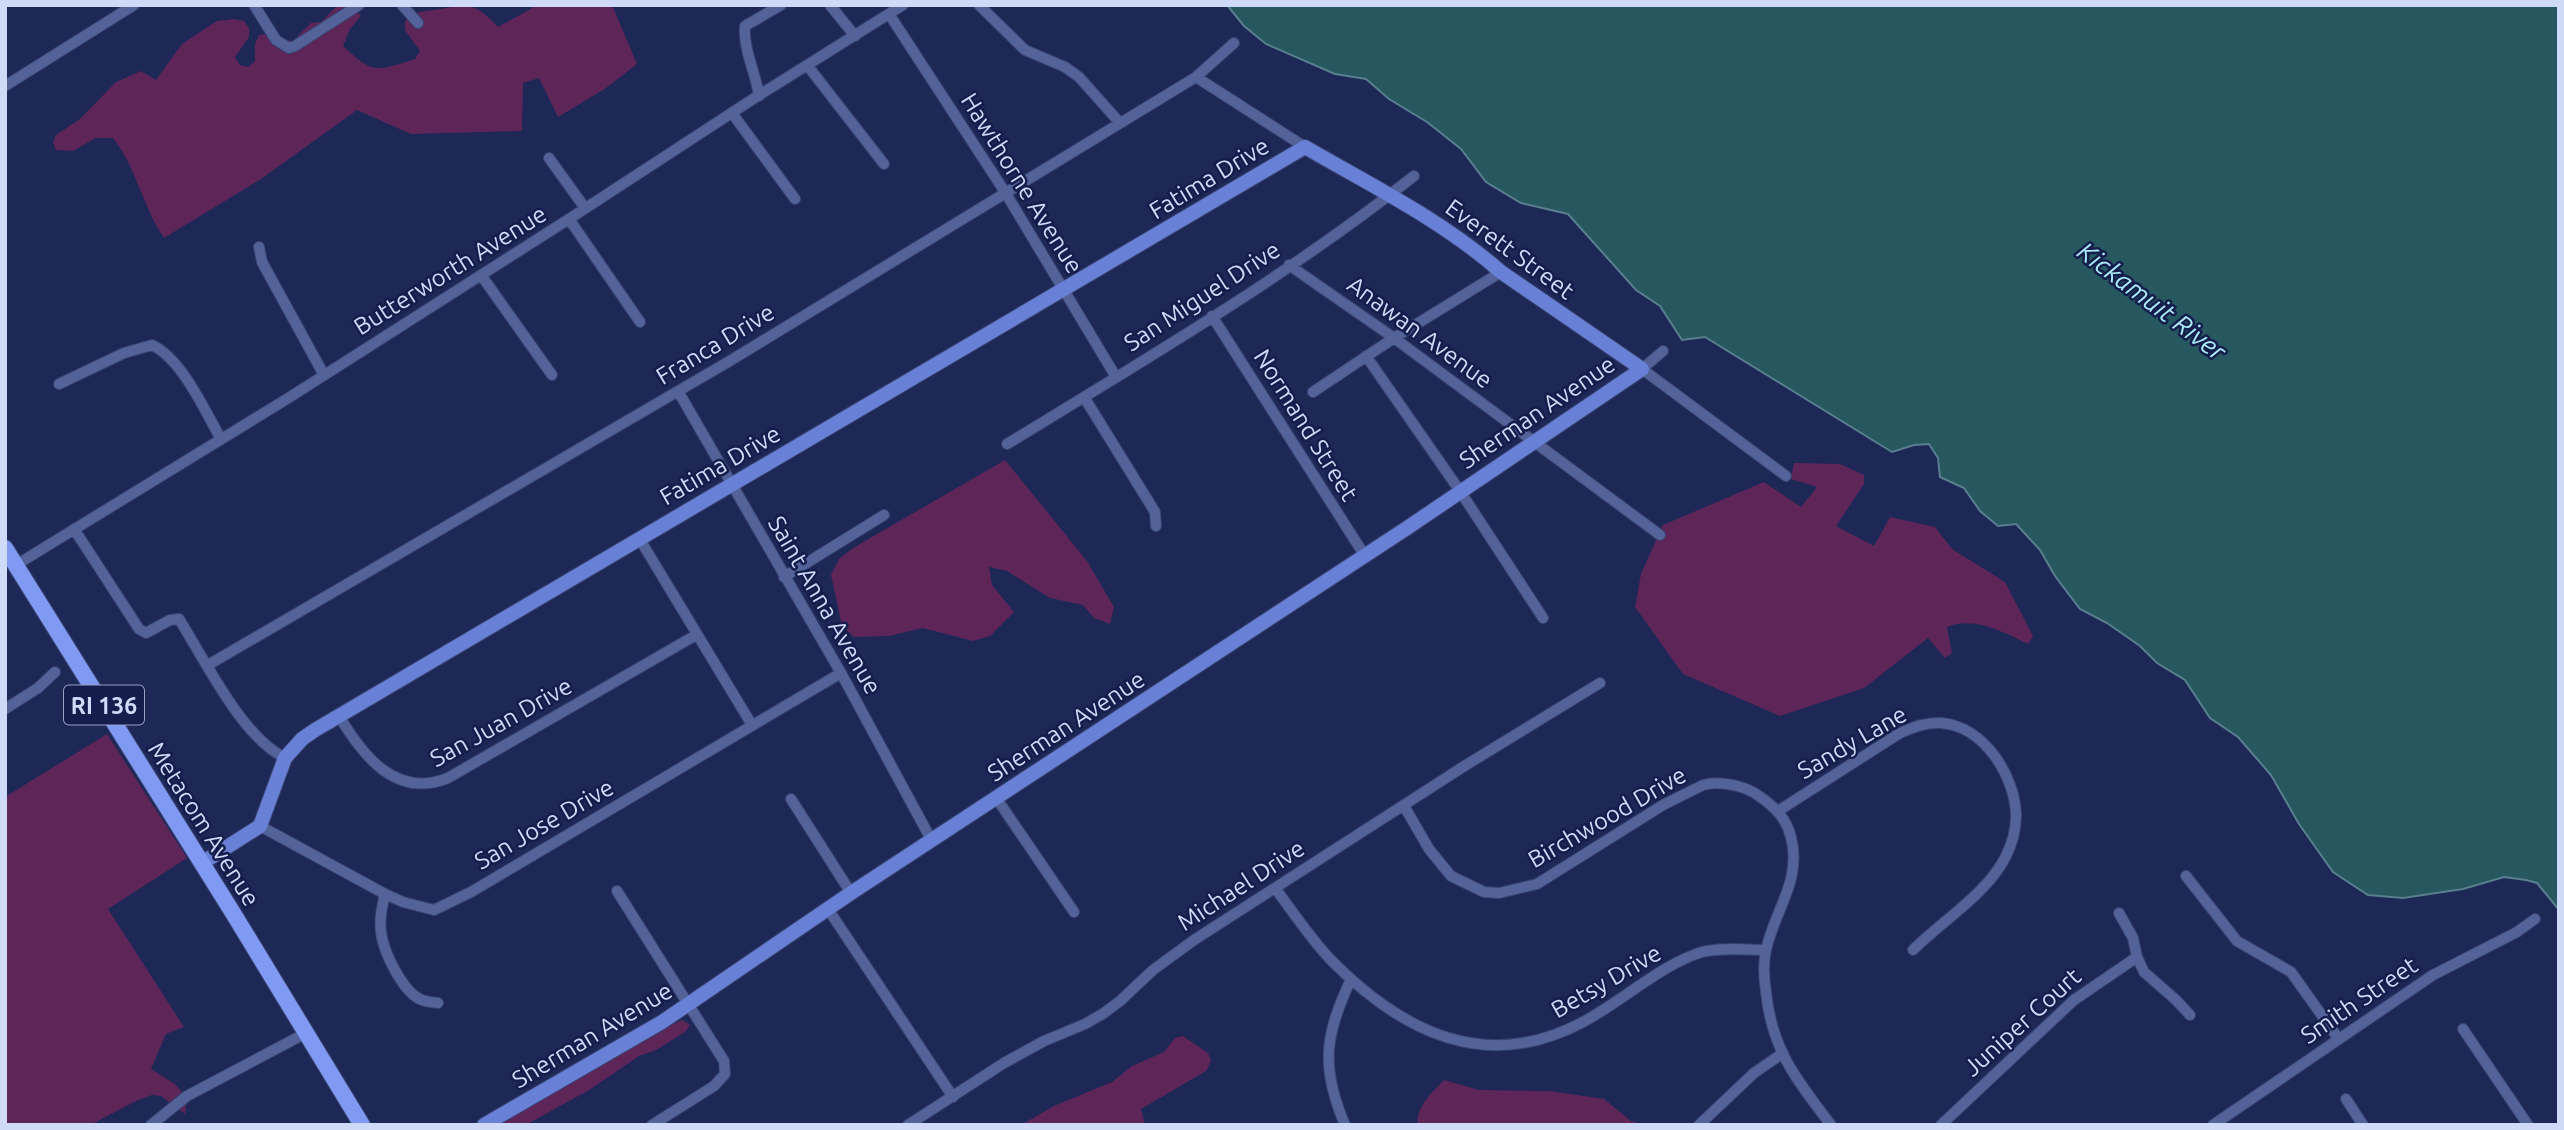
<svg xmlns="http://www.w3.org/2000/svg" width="2564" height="1130" viewBox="0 0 2564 1130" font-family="Ubuntu,sans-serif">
	<rect width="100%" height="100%" fill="#1d2857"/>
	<path fill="#5e2559" d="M338 5H352L361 16 350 29 343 46C374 75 376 71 415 59L420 51 405 30V21C414 12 422 11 434 10 467 5 473 0 498 27L538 5H612L637 64 606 88 558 117 539 78 523 83 522 131 411 134 357 110 261 179 164 238C143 207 136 167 113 138H96L73 151 56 150 53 142 56 135 80 119 116 82 141 71 156 80 182 44 217 21 235 19 244 21 249 28V37L235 57 240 65 248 67 255 61V44L259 35 276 34 284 40 293 41 311 23 321 22Z
		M1005 460 1087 561 1114 607 1110 624 1094 618 1083 605 1050 598 1007 571 989 567 992 585 1014 612 990 636 973 641 923 628 889 636 854 637 842 626 831 575 839 559 853 548Z
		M1794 463 1840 464 1864 475V484L1836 526 1874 546 1890 517 1935 527 1952 549 2005 582 2033 636 2028 644C2002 632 1976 616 1947 627L1952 653 1945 658 1928 638 1864 688 1780 716 1683 674 1635 607 1641 574 1663 525 1764 482 1801 507 1817 487 1791 479Z
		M107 734 187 858 108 909 184 1027 166 1034 151 1069 175 1084 187 1098 185 1114 161 1096 152 1095 136 1101 90 1125H5V797Z
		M682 1020 690 1025 685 1032 656 1050 639 1056 589 1090 526 1125H495L641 1040Z
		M1183 1036 1208 1053 1211 1061 1206 1071 1141 1109 1145 1125H1021L1054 1106 1112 1082 1132 1066 1164 1052 1175 1038Z
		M1444 1080 1479 1090 1550 1091 1604 1099 1631 1121 1645 1125H1418C1415 1107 1433 1092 1444 1080Z"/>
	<path fill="#275860" stroke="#597f8e" stroke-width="2" d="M1227 5H2559V910L2537 883 2526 880 2504 877 2463 889 2403 898 2368 895 2333 872 2299 824 2271 775 2238 737 2210 718 2185 680 2157 663 2140 646 2107 623 2080 609 2055 576 2040 550 2016 524 1998 526 1980 511 1964 488 1940 477 1938 458 1929 444 1914 445 1892 452 1705 337 1682 340 1660 306 1636 290 1568 214 1521 203 1486 182 1461 149 1427 122 1389 99 1366 79 1335 74 1266 44 1244 26Z"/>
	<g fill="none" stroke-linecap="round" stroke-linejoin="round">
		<g stroke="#394471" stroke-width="12">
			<path id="street" d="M254 5 276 40 289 48 295 46 359 5
				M402 5 418 23
				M830 5 855 36
				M979 5 1025 50 1065 67 1079 77 1120 123
				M889 14 1005 192 1116 377
				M807 65 884 164
				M1196 77 1305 147
				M5 86 134 5
				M759 96C756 73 743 50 745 26L781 5
				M732 113 795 199
				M549 158 585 208
				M569 219 640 322
				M259 247 262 262 324 375
				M1289 265 1394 338 1660 535
				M481 275 552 375
				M1212 316 1365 556
				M1663 351 1642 369 1786 476
				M1366 356 1460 491 1543 618
				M59 384 124 353 152 345C182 359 205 411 221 439
				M678 391 841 673 932 841
				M1313 392 1394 338 1501 272
				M1084 397 1155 512 1156 526
				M1007 444C1145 360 1287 276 1414 176
				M74 529 139 629 146 633 170 620 179 619C205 660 241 736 285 758
				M639 538 752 725
				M16 565 290 397 569 219 753 99 903 5
				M784 577 884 515
				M208 665 728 362 1196 77 1234 43
				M5 709 38 688 55 672
				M339 716C363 756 396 799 448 778L696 635
				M791 799 851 893
				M997 799 1074 912
				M1404 806 1429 849 1451 876 1484 892 1499 893 1537 884 1663 805 1703 785C1719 780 1746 786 1759 796 1775 807 1786 818 1791 837 1802 881 1775 909 1766 950 1763 963 1764 979 1766 992 1772 1051 1797 1080 1831 1125
				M1778 811 1900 733C1914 727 1926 722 1941 723 1984 726 2015 776 2016 815 2016 829 2012 844 2006 856 1988 893 1942 921 1913 950
				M260 826 385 894 403 902 434 910 471 892 841 673
				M2186 876 2237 941 2291 972 2338 1038
				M1275 888C1293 912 1310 938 1331 960 1402 1032 1486 1074 1583 1022 1621 1002 1662 964 1702 952 1721 947 1746 950 1766 950
				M617 891 724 1061 725 1074 714 1086 652 1125
				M385 894C382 906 379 920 381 932 383 951 403 993 422 1000 427 1002 433 1002 438 1003
				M828 909 953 1097
				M2119 913 2133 938 2137 957 2144 972 2176 1000 2190 1015
				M2463 1029 2528 1125
				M2346 1099 2363 1125
				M151 1125 187 1096 306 1033
				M908 1125 1004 1063 1044 1041 1085 1024 1104 1013 1120 1001 1153 970 1194 940 1466 765 1600 683
				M1345 1125C1320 1066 1325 1035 1351 979
				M1699 1125 1754 1073 1783 1053
				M1941 1125 2074 1000 2137 957
				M2213 1125 2433 975 2517 932 2535 919"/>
		</g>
		<g stroke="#394471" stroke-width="16">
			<path id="secondary" d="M202 863 260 826 285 758 302 739 315 730 1305 147C1372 186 1442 220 1501 272L1642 369 1407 528 851 893 662 1022 484 1125"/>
		</g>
		<g stroke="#394471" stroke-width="18">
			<path id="primary" d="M5 548 233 913 362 1125"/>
		</g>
		<use href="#street" stroke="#536399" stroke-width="10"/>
		<use href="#secondary" stroke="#6880d6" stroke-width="14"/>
		<use href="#primary" stroke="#8099f2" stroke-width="16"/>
	</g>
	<g text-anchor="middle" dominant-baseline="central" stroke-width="5" stroke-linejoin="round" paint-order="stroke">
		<rect fill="#141d4c" stroke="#97a1c4" stroke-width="2" x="64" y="685.5" width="80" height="39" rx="5"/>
		<g font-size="23" font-weight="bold" fill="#cfdaf8">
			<text x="104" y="705">RI 136</text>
		</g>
		<g font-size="24" fill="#cfdaf8" stroke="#141d4c">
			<text transform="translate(1209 178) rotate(-31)">Fatima Drive</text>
			<text transform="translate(1022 183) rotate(58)">Hawthorne Avenue</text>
			<text transform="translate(1510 249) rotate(36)">Everett Street</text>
			<text transform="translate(450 270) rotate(-32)">Butterworth Avenue</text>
			<text transform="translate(1202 296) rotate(-33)">San Miguel Drive</text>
			<text transform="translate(1420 332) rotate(36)">Anawan Avenue</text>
			<text transform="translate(715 344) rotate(-31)">Franca Drive</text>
			<text transform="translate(1537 412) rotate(-34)">Sherman Avenue</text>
			<text transform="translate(1306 425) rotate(58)">Normand Street</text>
			<text transform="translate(720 465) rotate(-30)">Fatima Drive</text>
			<text transform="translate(825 605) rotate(60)">Saint Anna Avenue</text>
			<text transform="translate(501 722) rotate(-29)">San Juan Drive</text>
			<text transform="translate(1066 726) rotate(-33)">Sherman Avenue</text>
			<text transform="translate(1852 742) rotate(-30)">Sandy Lane</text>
			<text transform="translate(1607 817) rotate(-30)">Birchwood Drive</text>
			<text transform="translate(204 824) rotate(58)">Metacom Avenue</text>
			<text transform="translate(544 824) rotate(-30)">San Jose Drive</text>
			<text transform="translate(1241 885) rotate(-33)">Michael Drive</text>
			<text transform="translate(1606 981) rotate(-30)">Betsy Drive</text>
			<text transform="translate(2359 1000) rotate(-34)">Smith Street</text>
			<text transform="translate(2022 1022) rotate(-42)">Juniper Court</text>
			<text transform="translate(592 1035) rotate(-31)">Sherman Avenue</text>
		</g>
		<g font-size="26" font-style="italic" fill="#aaeaf6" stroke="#141d4c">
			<text transform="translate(2152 301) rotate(37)">Kickamuit River</text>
		</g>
	</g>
	<rect width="2564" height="1130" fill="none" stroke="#cfdaf8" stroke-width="14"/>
</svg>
